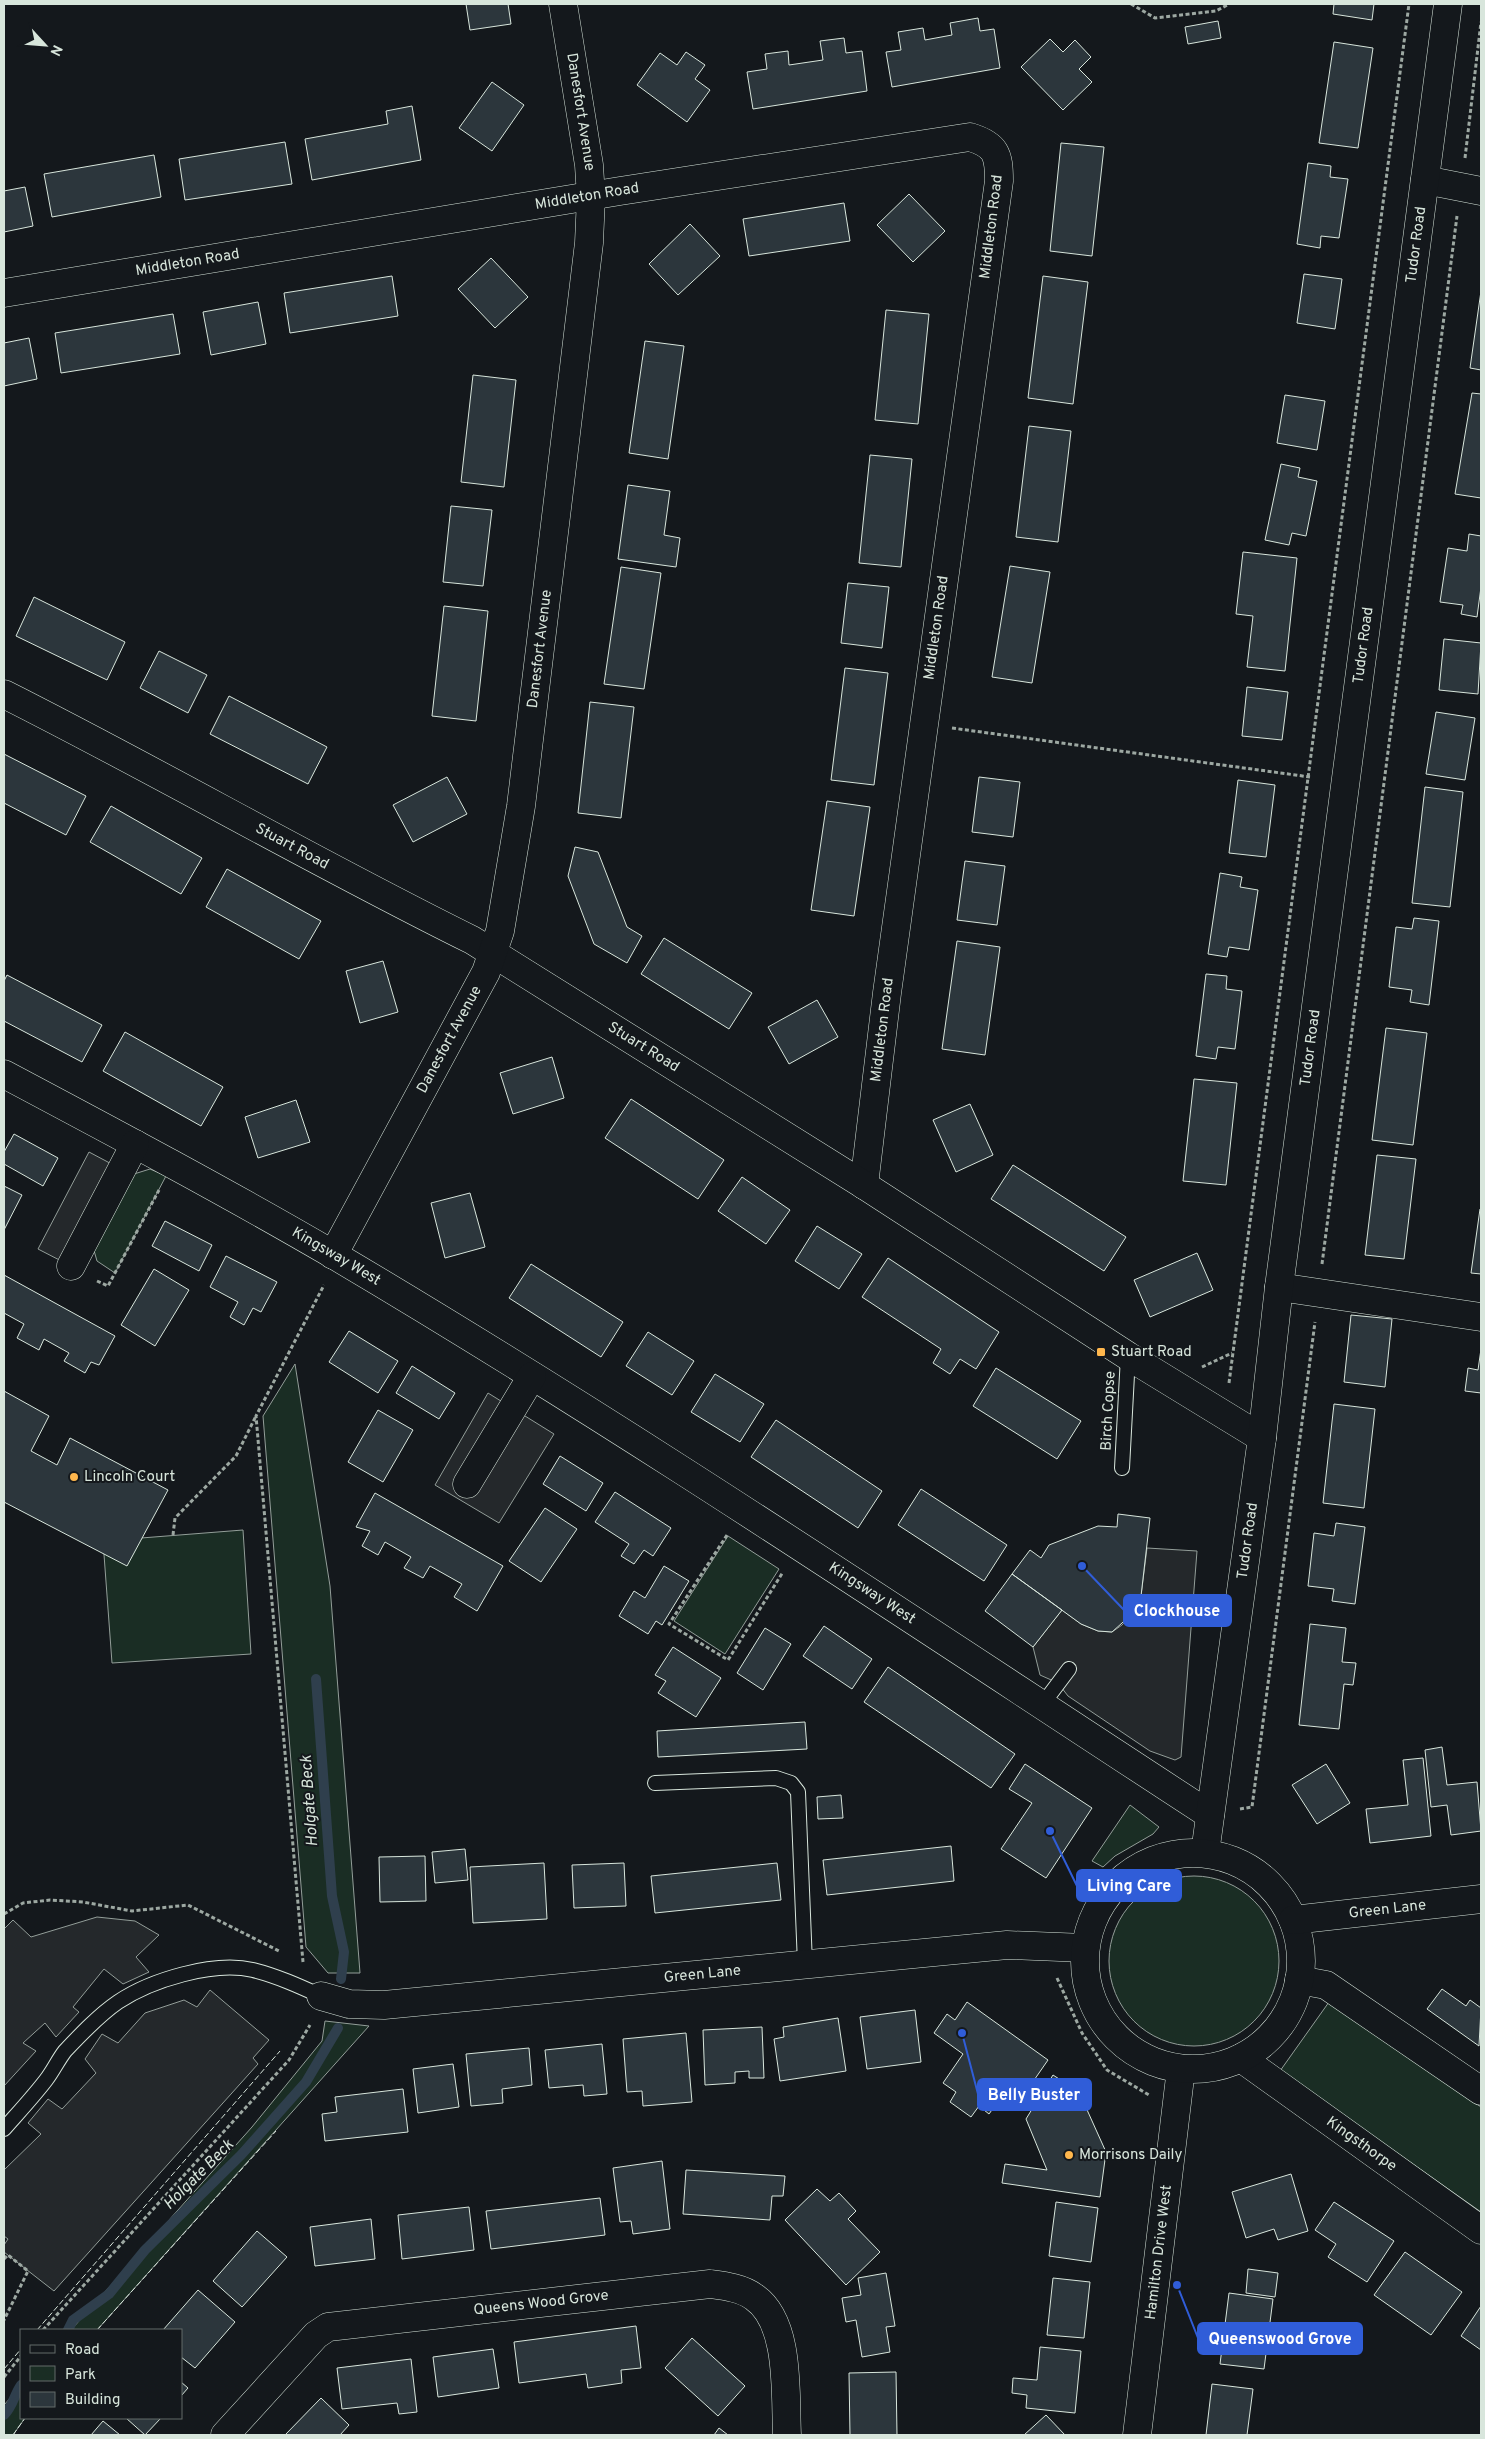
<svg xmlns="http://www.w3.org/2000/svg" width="1485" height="2439" viewBox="0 0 1485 2439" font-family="Overpass,sans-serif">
	<rect width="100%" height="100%" fill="#14181c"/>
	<path fill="#1a2d24" stroke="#939e99" d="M150 1169 166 1176 115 1273 97 1261 93 1247 134 1174Z
		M295 1364 330 1586 360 1973H328L306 1947 263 1416Z
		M243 1530 251 1654 112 1663 103 1541Z
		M728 1536 779 1569 725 1654 674 1621Z
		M1130 1805 1159 1827 1153 1834 1115 1856 1103 1867 1092 1861Z
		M1109 1961a85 85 0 1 1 170 0a85 85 0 1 1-170 0Z
		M1329 2002 1481 2107V2212L1280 2071Z
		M325 2021 369 2026 97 2330H71L252 2127 322 2041Z
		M21 2386V2418H25L13 2435H4V2405Z"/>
	<path fill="#24282b" stroke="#939e99" d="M89 1152 121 1169 71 1266 38 1249Z
		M488 1393 554 1434 499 1523 435 1485Z
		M1147 1548 1197 1551 1181 1757 1175 1760 1150 1751 1068 1696 1058 1683 1040 1675 1033 1647 1062 1610 1081 1624 1098 1631 1112 1632 1122 1625 1132 1614 1141 1596Z
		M97 1917 135 1921 159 1935 136 1957 149 1972 123 1984 104 1969 73 2007 79 2012 56 2037 45 2023 23 2043 36 2051 4 2086V1929L13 1920 31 1937Z
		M210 1990 269 2040 253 2058 258 2064 54 2291 4 2252V2245L8 2239 4 2236V2170L41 2134 28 2123 48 2099 62 2109 96 2073 85 2059 102 2034 118 2043 145 2013 184 2000 197 2007Z"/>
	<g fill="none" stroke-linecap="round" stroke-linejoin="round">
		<path stroke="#2f3f4d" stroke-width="10" d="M316 1679 332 1896 344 1952 341 1979
			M68 2330 73 2320 109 2294 145 2250 241 2155 306 2082 338 2028
			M4 2415C13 2406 14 2395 21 2385"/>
	</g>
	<path fill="#2c363c" stroke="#d8e6dc" d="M466 4H508L511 24 470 30Z
		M1334 4H1374L1372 20 1333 14Z
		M978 18 980 31 994 29 1000 68 892 87 886 52 901 50 898 32 923 28 925 40 952 35 950 23Z
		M1218 21 1221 38 1188 44 1185 27Z
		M844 38 846 53 862 51 867 91 753 109 747 72 767 69 765 54 788 51 789 65 823 60 820 41Z
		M1050 39 1063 52 1075 40 1091 57 1079 69 1092 82 1063 110 1021 67Z
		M1334 42 1373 48 1358 148 1319 143Z
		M686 52 705 65 695 79 710 90 687 122 637 85 660 53 677 65Z
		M492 82 524 105 492 151 459 128Z
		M412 106 421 160 312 180 305 139 388 124 386 111Z
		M285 142 292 184 185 200 179 159Z
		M1061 143 1104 147 1092 256 1050 251Z
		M154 155 161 197 52 217 44 174Z
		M1308 163 1331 166 1330 177 1348 179 1339 238 1321 236 1320 248 1297 244Z
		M25 187 33 226 4 232V191Z
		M909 194 945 231 913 262 877 225Z
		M844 203 850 241 749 256 743 219Z
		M690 224 720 256 678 295 649 264Z
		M491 258 528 297 495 328 458 289Z
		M1304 274 1342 279 1335 329 1297 323Z
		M392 276 398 316 290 333 284 293Z
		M1043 276 1088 282 1073 404 1028 398Z
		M1481 291V370L1470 368Z
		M258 302 266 344 211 355 203 312Z
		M886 310 929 314 918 424 875 420Z
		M173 314 180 354 61 373 55 333Z
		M29 338 37 379 4 386V343Z
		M645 341 684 346 668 459 629 453Z
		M473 375 516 380 504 487 461 482Z
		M1472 393 1481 394V498L1455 494Z
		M1285 395 1325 401 1317 450 1277 443Z
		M1029 426 1071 431 1058 542 1016 537Z
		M870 455 912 459 901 567 859 563Z
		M1281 464 1300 468 1298 477 1317 481 1306 536 1292 533 1289 545 1265 540Z
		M628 485 670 491 664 535 680 538 676 567 618 559Z
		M451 506 492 510 483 586 443 582Z
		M1469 534 1481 536V587L1477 617 1461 614 1463 605 1440 602 1448 548 1467 551Z
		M1243 552 1297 558 1285 671 1247 667 1253 616 1236 614Z
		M1010 566 1050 572 1032 683 992 677Z
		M621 567 661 573 644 689 604 684Z
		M848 583 889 587 882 648 841 643Z
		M34 597 125 642 107 680 16 636Z
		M444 606 488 611 476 721 432 716Z
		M1444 639 1481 643 1478 694 1439 690Z
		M159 651 207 675 188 713 140 688Z
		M845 668 888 673 874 785 831 780Z
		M1247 687 1288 692 1282 740 1242 736Z
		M229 696 327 747 308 784 210 734Z
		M590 702 634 707 621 818 578 813Z
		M1436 712 1475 718 1465 780 1426 774Z
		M4 754 86 796 66 835 4 803Z
		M447 777 467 814 413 842 393 805Z
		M979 777 1020 782 1013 837 972 832Z
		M1238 780 1275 785 1266 857 1229 853Z
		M1425 787 1463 792 1450 907 1412 903Z
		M827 801 870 807 854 916 811 910Z
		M111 806 202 858 181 894 90 842Z
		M575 847 598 852 627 927 642 936 627 963 594 944 568 876Z
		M965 861 1005 866 997 925 957 920Z
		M227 869 321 921 299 959 206 907Z
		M1220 873 1242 877 1240 887 1258 890 1249 950 1229 947 1227 957 1208 954Z
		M1414 918 1439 921 1429 1005 1410 1002 1412 990 1389 987 1396 927 1412 929Z
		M664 938 752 993 729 1029 641 974Z
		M957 941 1000 947 985 1055 942 1049Z
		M383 961 398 1012 360 1023 346 971Z
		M1206 974 1227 976 1226 989 1242 991 1235 1049 1218 1047 1216 1059 1196 1056Z
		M7 975 102 1025 82 1062 4 1021V981Z
		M817 1000 838 1037 789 1064 768 1027Z
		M1386 1028 1427 1033 1413 1145 1372 1140Z
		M125 1032 223 1087 201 1126 103 1071Z
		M552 1057 564 1098 513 1114 500 1073Z
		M1194 1079 1237 1083 1226 1185 1183 1181Z
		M631 1099 724 1160 698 1199 605 1138Z
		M296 1100 310 1142 258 1158 245 1117Z
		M970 1104 993 1155 956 1172 933 1120Z
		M14 1134 58 1158 43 1186 4 1164V1152Z
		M1377 1155 1416 1159 1404 1259 1365 1255Z
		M1013 1165 1126 1237 1104 1271 991 1199Z
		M742 1177 790 1210 766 1244 718 1211Z
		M4 1186 22 1195 4 1230Z
		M470 1193 485 1247 445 1258 431 1203Z
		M1480 1209H1481V1274L1471 1273Z
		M165 1221 212 1245 199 1271 152 1246Z
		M817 1226 862 1254 839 1289 795 1261Z
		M1197 1253 1213 1290 1150 1317 1134 1280Z
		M226 1256 277 1282 261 1312 253 1308 244 1325 230 1317 238 1302 210 1287Z
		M888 1258 999 1332 976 1369 960 1359 950 1374 933 1363 941 1349 862 1297Z
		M531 1264 623 1322 601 1357 509 1298Z
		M154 1269 189 1290 155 1346 121 1325Z
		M4 1275 115 1336 99 1365 91 1362 85 1373 64 1361 69 1353 44 1339 39 1350 17 1338 24 1324 4 1313Z
		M1351 1315 1392 1319 1385 1387 1344 1382Z
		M349 1331 398 1361 378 1393 329 1362Z
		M648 1332 694 1361 672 1395 626 1366Z
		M1481 1349V1393L1465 1391 1468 1368 1478 1370Z
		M412 1366 455 1393 439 1419 396 1393Z
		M996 1368 1081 1421 1057 1459 973 1406Z
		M715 1374 764 1404 740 1442 691 1412Z
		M4 1391 49 1416 31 1451 57 1465 70 1438 168 1490 127 1566 4 1502Z
		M1334 1404 1375 1409 1364 1508 1323 1503Z
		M378 1410 413 1430 383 1482 348 1462Z
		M776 1420 882 1491 858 1528 751 1457Z
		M560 1456 603 1483 586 1511 543 1484Z
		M921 1489 1007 1545 984 1581 898 1525Z
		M615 1492 671 1528 653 1556 644 1550 634 1564 621 1556 629 1544 595 1522Z
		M375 1493 503 1566 477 1611 454 1597 462 1584 430 1566 423 1578 404 1568 411 1557 385 1542 378 1555 362 1546 370 1531 356 1527Z
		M545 1508 577 1529 541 1582 509 1561Z
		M1118 1514 1150 1518 1141 1596 1132 1614 1112 1632 1098 1631 1081 1624 1012 1574 1030 1550 1041 1558 1049 1545 1098 1526 1117 1527Z
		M1336 1523 1365 1527 1355 1604 1332 1601 1334 1589 1308 1586 1314 1533 1334 1536Z
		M664 1566 689 1581 662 1625 656 1621 648 1634 619 1616 634 1591 645 1598Z
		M1012 1574 1062 1610 1033 1647 985 1611Z
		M1310 1624 1346 1628 1342 1662 1356 1663 1353 1685 1344 1684 1339 1729 1299 1725Z
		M824 1626 872 1659 852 1689 803 1656Z
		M765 1628 791 1644 763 1690 737 1673Z
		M673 1647 721 1678 696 1717 658 1693 666 1681 655 1675Z
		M888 1667 1015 1754 991 1788 864 1702Z
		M805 1722 807 1749 658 1757 657 1731Z
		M1442 1747 1447 1785 1477 1782 1481 1831 1451 1835 1447 1805 1431 1807 1425 1750Z
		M1423 1758 1431 1836 1370 1843 1366 1809 1408 1805 1403 1760Z
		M1025 1764 1092 1808 1046 1878 1001 1849 1032 1803 1009 1789Z
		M1326 1764 1350 1803 1317 1824 1292 1785Z
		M841 1795 843 1818 818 1819 817 1797Z
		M951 1846 954 1881 827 1895 823 1860Z
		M465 1849 468 1880 435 1883 432 1852Z
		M425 1856 426 1901 380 1902 379 1857Z
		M544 1863 547 1919 473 1923 470 1867Z
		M624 1863 626 1906 574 1908 572 1865Z
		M777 1863 781 1900 655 1913 651 1876Z
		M1442 1989 1466 2006 1470 2000 1481 2008 1479 2046 1427 2009Z
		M967 2002 1048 2060 1021 2099 1007 2089 989 2114 979 2106 971 2117 950 2102 956 2092 943 2083 963 2054 934 2033 947 2014 955 2020Z
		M915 2010 921 2062 867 2069 860 2017Z
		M838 2018 846 2071 780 2081 774 2039 784 2037 783 2027Z
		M762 2027 764 2078H749V2071L735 2072V2083L705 2085 703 2030Z
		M686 2033 692 2102 643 2106 642 2091 627 2092 623 2039Z
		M602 2044 607 2094 584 2096 583 2085 549 2088 545 2050Z
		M529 2048 532 2085 502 2089 503 2103 471 2106 466 2054Z
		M453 2064 459 2107 418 2113 413 2069Z
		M1053 2075 1079 2092 1106 2152 1100 2197 1002 2183 1005 2164 1047 2170 1026 2119Z
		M403 2089 408 2132 325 2141 322 2114 337 2112 335 2097Z
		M662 2161 670 2229 633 2234 631 2221 620 2222 613 2168Z
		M686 2170 785 2176 783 2196H772L770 2220 683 2214Z
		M1291 2174 1308 2231 1278 2240 1274 2229 1246 2238 1232 2192Z
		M817 2189 830 2201 839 2193 856 2211 848 2219 880 2252 846 2285 785 2220Z
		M600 2198 605 2235 491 2249 486 2211Z
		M1056 2202 1098 2208 1091 2262 1049 2256Z
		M1334 2202 1394 2241 1367 2282 1328 2257 1336 2244 1315 2230Z
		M469 2207 474 2250 402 2259 398 2215Z
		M371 2219 375 2259 315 2266 310 2227Z
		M257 2231 287 2257 242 2307 213 2281Z
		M1405 2252 1462 2292 1431 2335 1374 2295Z
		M1248 2269 1278 2273 1275 2297 1246 2293Z
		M886 2273 895 2326 886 2327 890 2352 862 2357 856 2320 846 2322 842 2298 861 2295 858 2278Z
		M1053 2278 1090 2282 1084 2338 1047 2335Z
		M198 2290 235 2322 195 2368 181 2357V2330H163Z
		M1229 2293 1273 2299 1264 2369 1220 2364Z
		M1481 2306V2350L1461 2336Z
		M636 2326 641 2368 621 2370 622 2383 588 2388 586 2374 519 2383 514 2342Z
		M692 2338 745 2386 718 2416 665 2368Z
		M1040 2347 1081 2351 1075 2413 1026 2408 1027 2395 1012 2393 1013 2378 1037 2380Z
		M493 2349 499 2388 438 2397 433 2357Z
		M411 2359 417 2412 399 2414 397 2403 342 2409 337 2368Z
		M896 2372 897 2435H850L849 2373Z
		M181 2382 188 2388 181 2396Z
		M1212 2384 1253 2389 1247 2435H1206Z
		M321 2398 349 2425 340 2435H285Z
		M1046 2415 1065 2435H1024Z
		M126 2418H161L145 2435Z
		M103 2421 120 2435H91Z
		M719 2428 728 2435H714Z"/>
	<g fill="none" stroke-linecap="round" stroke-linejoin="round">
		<g stroke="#d8e6dc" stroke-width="16">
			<path id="service" d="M1122 1468 1128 1356
				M1193 1615 1237 1618
				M1042 1705 1069 1669
				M655 1783 776 1778 791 1783 798 1792 805 1964
				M4 2129C18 2113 33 2097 46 2080 53 2071 58 2060 65 2051 81 2034 99 2015 118 2002 151 1980 213 1961 253 1970 277 1976 299 1986 321 1996"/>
		</g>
		<g stroke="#d8e6dc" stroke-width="29">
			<g id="minor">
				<path d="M1425 180 1481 191"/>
				<path id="s1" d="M4 293 620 191 970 137C996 145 999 154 999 181L887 993 864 1185"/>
				<path id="s2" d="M4 694C161 773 314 862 472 940L864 1185 1128 1356 1262 1438"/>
				<path id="s3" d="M4 1074C115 1133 226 1192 334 1255 633 1432 920 1626 1210 1815"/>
				<path id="s4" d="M333 1255 486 972 500 931 521 806 589 243 591 197 589 165 563 4"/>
				<path d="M71 1266 135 1144"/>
				<path d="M1279 1287 1481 1317"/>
				<path d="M467 1484 532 1376"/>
				<path d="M1299 1980 1326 1985 1481 2091"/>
				<path id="s5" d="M321 1996 349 2004 384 2005 1007 1945 1085 1948"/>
				<path id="s6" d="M1241 2058 1481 2230"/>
				<path id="s7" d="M225 2435 316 2335 328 2327 710 2284C725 2286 742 2288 754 2297 791 2322 785 2395 787 2435"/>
				<path id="s8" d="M1137 2435 1181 2069"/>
			</g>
		</g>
		<g stroke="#d8e6dc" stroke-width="29">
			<g id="tertiary">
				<path id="s9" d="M1205 1853 1262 1438 1279 1287 1448 4"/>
				<circle cx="1193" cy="1961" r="108"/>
				<path id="s10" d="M1293 1920 1481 1899"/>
			</g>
		</g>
		<path stroke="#9da8a2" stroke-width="3" stroke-dasharray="4 2.5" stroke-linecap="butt" d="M1131 4 1155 18 1216 11 1229 4
			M1465 158 1481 22
			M952 728 1310 777
			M1322 1264 1457 216
			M97 1281 108 1286 159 1190
			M1202 1367 1232 1353
			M1229 1383 1409 4
			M173 1535 175 1518 236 1456 256 1416
			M727 1535 669 1624 728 1660 783 1572
			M1240 1809 1252 1807 1315 1322
			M4 1914 23 1903 50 1900 83 1902 132 1911 188 1905 281 1952
			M303 1962 256 1416 324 1285
			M1057 1978 1082 2033 1107 2070 1149 2095
			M4 2259 8 2255 28 2271 4 2320
			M43 2330 289 2060 310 2025
			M4 2377 21 2356"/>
		<use href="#service" stroke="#14181c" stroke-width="14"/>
		<use href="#minor" stroke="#14181c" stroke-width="28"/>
		<use href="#tertiary" stroke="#14181c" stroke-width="28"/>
		<path stroke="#d8e6dc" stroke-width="1" stroke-dasharray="6 2.5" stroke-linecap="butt" d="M37 2330 280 2051
			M97 2330 276 2131
			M4 2369 21 2349
			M13 2435 25 2418"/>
	</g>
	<g fill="#ffb74d" stroke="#14181c" stroke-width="2">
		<rect x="1096" y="1347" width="10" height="10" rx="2.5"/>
		<circle cx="74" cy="1477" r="5"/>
		<circle cx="1069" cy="2155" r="5"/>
	</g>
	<g text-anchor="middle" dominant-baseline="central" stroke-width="4" stroke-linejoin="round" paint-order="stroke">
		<g font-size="15" fill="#d8e6dc" stroke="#14181c">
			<text transform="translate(580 112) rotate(81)">Danesfort Avenue</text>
			<text stroke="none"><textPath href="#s1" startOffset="591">Middleton Road</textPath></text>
			<text transform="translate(992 227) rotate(-83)">Middleton Road</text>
			<text stroke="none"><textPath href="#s9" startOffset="1622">Tudor Road</textPath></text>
			<text stroke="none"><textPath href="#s1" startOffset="186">Middleton Road</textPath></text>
			<text transform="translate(937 628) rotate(-82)">Middleton Road</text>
			<text stroke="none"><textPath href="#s9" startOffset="1218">Tudor Road</textPath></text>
			<text stroke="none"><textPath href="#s4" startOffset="650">Danesfort Avenue</textPath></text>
			<text stroke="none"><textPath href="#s2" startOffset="326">Stuart Road</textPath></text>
			<text transform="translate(883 1030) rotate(-83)">Middleton Road</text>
			<text stroke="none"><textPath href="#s4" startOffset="245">Danesfort Avenue</textPath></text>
			<text stroke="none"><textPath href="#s9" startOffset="812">Tudor Road</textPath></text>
			<text stroke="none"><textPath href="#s2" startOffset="731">Stuart Road</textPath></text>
			<text stroke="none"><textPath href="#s3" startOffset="379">Kingsway West</textPath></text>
			<text transform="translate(1109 1411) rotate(-87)">Birch Copse</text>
			<text stroke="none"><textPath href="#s9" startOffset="315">Tudor Road</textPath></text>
			<text stroke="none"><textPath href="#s3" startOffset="1012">Kingsway West</textPath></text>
			<text stroke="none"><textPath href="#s10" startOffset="95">Green Lane</textPath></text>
			<text stroke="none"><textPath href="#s5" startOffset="384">Green Lane</textPath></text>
			<text stroke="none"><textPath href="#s6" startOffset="148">Kingsthorpe</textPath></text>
			<text stroke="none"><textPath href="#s8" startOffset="184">Hamilton Drive West</textPath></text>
			<text stroke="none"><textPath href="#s7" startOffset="364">Queens Wood Grove</textPath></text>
		</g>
		<g font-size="15" fill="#d8e6dc" stroke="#14181c" text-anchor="start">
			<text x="1111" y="1352">Stuart Road</text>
			<text x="84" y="1477">Lincoln Court</text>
			<text x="1079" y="2155">Morrisons Daily</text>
		</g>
		<g font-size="16" font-style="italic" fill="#d8e6dc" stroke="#14181c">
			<text transform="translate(310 1801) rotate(-94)">Holgate Beck</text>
			<text transform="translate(199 2175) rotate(-45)">Holgate Beck</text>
		</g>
	</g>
	<path fill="none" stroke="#305dd8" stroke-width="2" d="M1082 1566L1124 1610M1050 1831L1077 1886M962 2033L978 2094M1177 2285L1198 2338"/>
	<g fill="#305dd8" stroke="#14181c" stroke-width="2">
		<circle cx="1082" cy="1566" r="5"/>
		<circle cx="1050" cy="1831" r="5"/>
		<circle cx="962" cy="2033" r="5"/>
		<circle cx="1177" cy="2285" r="5"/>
	</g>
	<g fill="#305dd8" stroke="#305dd8" stroke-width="2">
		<rect x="1124" y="1595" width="107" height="31" rx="5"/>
		<rect x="1077" y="1870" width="104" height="31" rx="5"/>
		<rect x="978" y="2079" width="113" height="31" rx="5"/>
		<rect x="1198" y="2323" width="164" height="31" rx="5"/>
	</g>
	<g font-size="16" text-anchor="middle" font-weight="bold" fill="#fff">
		<text x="1177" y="1616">Clockhouse</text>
		<text x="1129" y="1891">Living Care</text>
		<text x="1034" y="2100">Belly Buster</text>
		<text x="1280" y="2344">Queenswood Grove</text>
	</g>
	<rect width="1485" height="2439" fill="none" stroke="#d8e6dc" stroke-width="10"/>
	<rect x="20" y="2329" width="162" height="90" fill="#14181c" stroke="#626a69"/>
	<rect x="30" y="2345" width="25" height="8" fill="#14181c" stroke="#626a69"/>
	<text x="65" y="2354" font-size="15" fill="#d8e6dc">Road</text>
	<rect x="30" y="2366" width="25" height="15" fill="#1a2d24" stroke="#626a69"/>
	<text x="65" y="2379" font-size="15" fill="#d8e6dc">Park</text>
	<rect x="30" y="2392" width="25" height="15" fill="#2c363c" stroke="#626a69"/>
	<text x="65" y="2404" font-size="15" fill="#d8e6dc">Building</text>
	<g transform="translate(45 45) rotate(116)" stroke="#14181c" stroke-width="4" paint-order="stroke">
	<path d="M0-4L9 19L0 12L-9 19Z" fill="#d8e6dc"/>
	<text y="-8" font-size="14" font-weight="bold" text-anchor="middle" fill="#d8e6dc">N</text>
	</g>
</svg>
